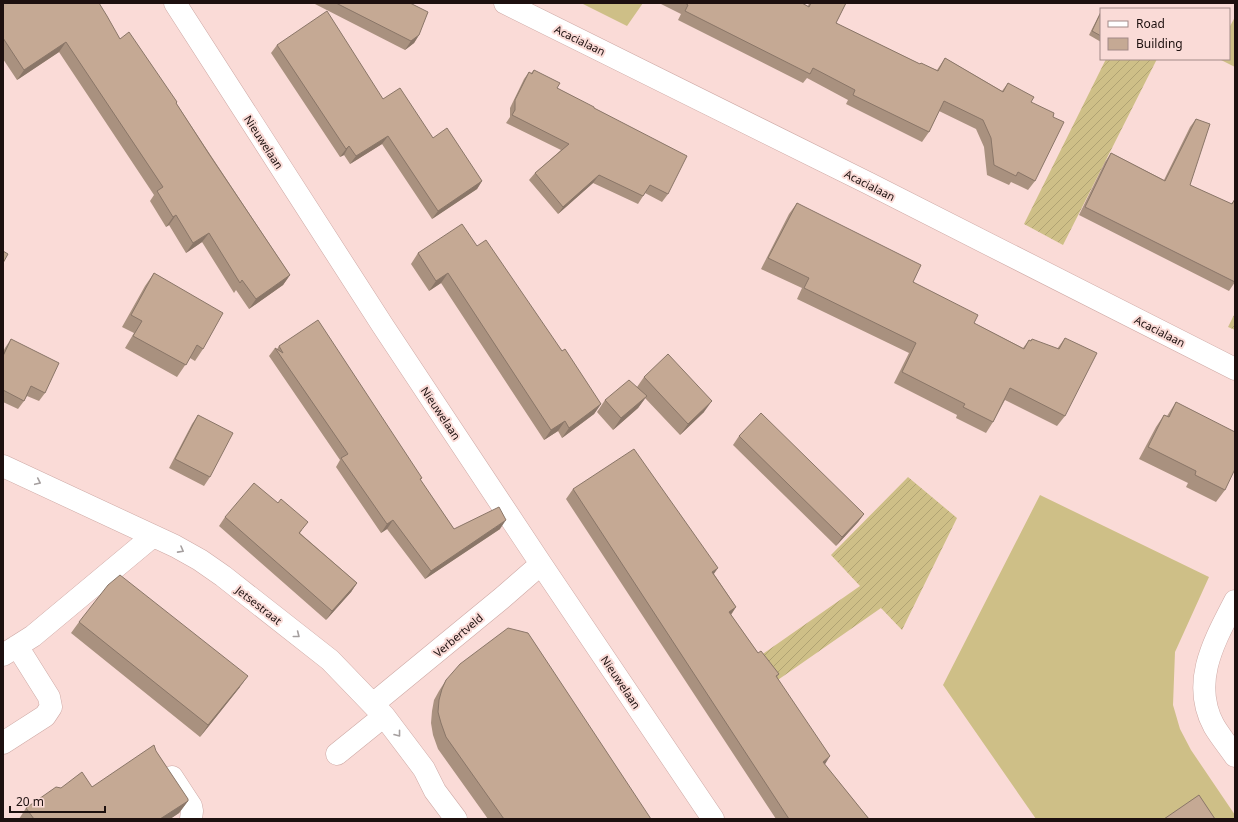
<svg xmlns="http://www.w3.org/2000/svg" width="1238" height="822" viewBox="0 0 1238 822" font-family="'Noto Sans',sans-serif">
	<defs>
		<pattern id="garden-furrows" width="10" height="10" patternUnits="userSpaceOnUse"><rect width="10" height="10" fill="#cebf87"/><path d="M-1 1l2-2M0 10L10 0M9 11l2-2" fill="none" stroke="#b0a373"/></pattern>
	</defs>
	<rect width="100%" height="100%" fill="#fadbd7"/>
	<path fill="#cebf87" d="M581 3H643L627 26Z
		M1235 17V67L1219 59H1229V28Z
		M1040 495 1209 577 1175 652 1173 705 1180 729 1191 750 1235 815V819H1036L943 685Z"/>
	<path fill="url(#garden-furrows)" d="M1106 59H1157L1063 245 1024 224Z
		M1235 313V330L1228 327Z
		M908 477 957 518 902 630 881 608 772 684 757 658 860 586 831 555Z"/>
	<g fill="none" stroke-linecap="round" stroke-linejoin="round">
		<g stroke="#cea9a5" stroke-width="23">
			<path id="minor" d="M175 3 383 326 541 564 713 819
				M505 3 868 183 1235 369
				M3 466 175 546 200 560 223 576 330 660 384 716 424 769 435 791 456 819
				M1235 601C1215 640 1190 682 1214 726 1220 736 1228 746 1235 756
				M3 655 33 636 153 536
				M373 704 502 598 541 564
				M3 743 45 716 51 707 49 697 17 646
				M337 754 384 716
				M172 777 191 806 192 811 191 819"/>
		</g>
		<use href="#minor" stroke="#fff" stroke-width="22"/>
	</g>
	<path fill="#a9917f" d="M3 3 120 39 176 103 290 275 283 285 249 309 236 290 234 293 202 242 186 253 169 225 166 227 150 201 154 195 59 52 17 80 3 59Z
		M313 3H410L419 35 414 43 405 50Z
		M659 3H802L808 6 809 3H846L836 23 920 64 937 70 945 58 1002 91 1008 83 1031 102 1035 181 1028 190 1011 182 1009 185 987 175 984 147 976 129 939 111 929 132 922 142 846 104 848 100 807 78 803 83 678 20 681 14Z
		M1101 11V42L1089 35Z
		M277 45 383 99 433 138 482 181 477 189 432 219 382 144 350 164 344 155 340 157 271 53Z
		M534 70 557 88 594 108 668 194 662 202 645 193 638 204 593 183 558 214 529 180 535 173 561 150 506 123 510 117V108L524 79 529 72 531 73Z
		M1196 119 1190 185 1231 204 1235 199V282L1229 291 1079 215 1105 162 1111 153 1164 180 1190 127Z
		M797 203 974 323 1023 348 1029 340 1057 349 1065 338V416L1057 426 1005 400 993 422 986 433 956 418 957 415 894 383 909 353 797 299 802 288 761 269 789 214Z
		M477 246 562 351 601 404 594 414 562 438 558 431 544 440 441 283 429 291 411 264 418 253Z
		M154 273 203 349 195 361 190 358 177 377 125 348 134 333 122 327 145 286Z
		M11 339 45 393 39 401 27 396 24 401 18 409 3 402V352L5 348Z
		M279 346 422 478 420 480 454 529H500L425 579 387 529 381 533 336 467 340 460 269 356 275 348 277 349Z
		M644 377 704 412 680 435 645 398 638 408 613 430 597 412 605 400 637 387Z
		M1176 402 1225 490 1216 502 1186 487 1188 483 1139 459 1156 427 1164 415 1167 416Z
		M198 415 210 477 204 486 169 468 192 424Z
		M739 436 864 514 858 522 836 546 733 445Z
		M573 489 714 574 736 607 731 615 758 653 779 674 777 677 825 765 869 819H776L566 499Z
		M225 517 302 530 300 533 357 583 351 592 326 620 219 526Z
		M79 622 240 687 200 737 71 633Z
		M446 680 651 819H488L438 749 433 735 431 723 432 711 434 700 439 691Z
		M156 751 188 801 179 813 170 819H19L26 808 61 788 92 787Z"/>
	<path fill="#8a7668" d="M419 35 414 43 405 50 411 41Z
		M66 42 59 52 17 80 24 70Z
		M388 136 382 144 350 164 356 156Z
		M349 146 344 155 340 157 346 149Z
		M599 175 593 183 558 214 563 207Z
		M482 181 477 189 432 219 438 211Z
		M176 215 169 225 166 227 173 217Z
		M209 233 202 242 186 253 193 243Z
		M448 273 441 283 429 291 436 281Z
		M290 275 283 285 249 309 256 299Z
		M647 396 638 408 613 430 621 418Z
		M712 401 704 412 680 435 688 424Z
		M601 404 594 414 562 438 569 428Z
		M565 421 558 431 544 440 551 430Z
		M864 514 858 522 836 546 842 537Z
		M393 520 387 529 381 533 387 524Z
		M506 520 500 529 425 579 431 571Z
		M718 568 711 578 712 572Z
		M357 583 351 592 326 620 332 611Z
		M736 607 729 617V612Z
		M248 676 240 687 200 737 208 725Z
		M830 756 824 766 823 762Z
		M188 801 179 813 170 819H160Z"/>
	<path fill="#c5a994" stroke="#8a7668" d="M3 3H99L107 16 120 39 129 32 177 102 176 103 209 154 290 275 256 299 242 280 240 283 209 233 193 243 176 215 173 217 157 191 163 187 66 42 24 70 3 38Z
		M336 3H410L428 12 419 35 411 41Z
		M685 3H802L809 7 811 3H846L836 23 920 64 921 63 938 71 945 58 1003 92 1008 83 1034 97 1031 102 1054 113 1053 117 1064 122 1035 181 1018 172 1016 176 994 165 991 138 983 120 944 101 929 132 853 95 855 90 813 68 810 74 685 11 688 5Z
		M327 11 383 99 400 88 433 138 447 128 482 181 438 211 388 136 356 156 349 146 346 149 277 45Z
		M1101 12V36L1092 31Z
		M534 70 560 83 557 88 594 107V108L687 156 668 194 650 185 643 196 599 175 563 207 535 173 569 144 512 115 515 110V100L529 72 532 74Z
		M1196 119 1210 124 1190 185 1232 204 1235 199V282L1085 207 1111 153 1165 181Z
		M797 203 921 265 913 282 978 315 974 323 1024 349 1029 340 1031 341 1032 339 1059 349 1065 338 1097 353 1065 416 1010 388 993 422 963 407 965 404 902 372 916 343 804 288 809 278 768 258Z
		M462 224 477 246 486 240 562 351 565 349 601 404 569 428 565 421 551 430 448 273 436 281 418 253Z
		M3 251 8 254 3 263Z
		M154 273 223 313 203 349 197 345 186 365 133 336 142 321 131 315Z
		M318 320 422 478 420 479 454 529 499 507 506 520 431 571 393 520 387 524 341 458 348 454 275 348 283 353 279 346Z
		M11 339 59 363 45 393 31 386 24 401 3 390V356Z
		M668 354 712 401 688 424 644 377Z
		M629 380 647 396 621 418 605 400Z
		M1176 402 1235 432V469L1225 490 1195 475 1196 471 1148 447 1164 415 1169 417Z
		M761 413 864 514 842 537 739 436Z
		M198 415 233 433 210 477 175 459Z
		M634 449 718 568 712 572 736 607 729 612 758 653 761 651 779 674 776 676 830 756 823 762 869 819H789L573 489Z
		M254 483 278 503 281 499 308 522 299 533 357 583 332 611 225 517Z
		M120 575 248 676 208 725 79 622 108 585Z
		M508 628 528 633 651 819H504L446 737 441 723 438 712 439 700 442 689 446 680 460 664Z
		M154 745 156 751 188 799V801L160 819H34L26 808 56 787 61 788 82 772 92 787Z
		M1199 795 1215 819H1164Z"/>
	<defs><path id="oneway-chevron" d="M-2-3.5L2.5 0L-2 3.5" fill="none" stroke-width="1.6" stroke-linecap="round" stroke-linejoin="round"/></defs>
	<g stroke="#a59f9f">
		<use href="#oneway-chevron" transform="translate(38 482) rotate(25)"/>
		<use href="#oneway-chevron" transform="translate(181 550) rotate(29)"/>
		<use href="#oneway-chevron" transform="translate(297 635) rotate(38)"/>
		<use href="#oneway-chevron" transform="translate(398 734) rotate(52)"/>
	</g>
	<g text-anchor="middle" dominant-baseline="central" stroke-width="4" stroke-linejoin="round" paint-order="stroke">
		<g font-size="11" fill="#1d100f" stroke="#fadbd7">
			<text transform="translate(580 40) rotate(26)">Acacialaan</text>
			<text transform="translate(264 142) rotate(57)">Nieuwelaan</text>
			<text transform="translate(870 185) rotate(27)">Acacialaan</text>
			<text transform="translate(1160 331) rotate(27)">Acacialaan</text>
			<text transform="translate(441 413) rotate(56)">Nieuwelaan</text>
			<text transform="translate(259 605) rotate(38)">Jetsestraat</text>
			<text transform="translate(458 635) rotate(-40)">Verbertveld</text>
			<text transform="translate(621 682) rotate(56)">Nieuwelaan</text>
		</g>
	</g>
	<rect width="1238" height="822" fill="none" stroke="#1d100f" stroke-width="8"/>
	<rect x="1100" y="8" width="130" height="52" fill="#fadbd7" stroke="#a28a87"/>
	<rect x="1108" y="21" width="20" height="6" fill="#ffffff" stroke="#a28a87"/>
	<text x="1136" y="28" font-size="12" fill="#1d100f">Road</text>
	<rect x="1108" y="38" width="20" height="12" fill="#c5a994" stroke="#a28a87"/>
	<text x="1136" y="48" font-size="12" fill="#1d100f">Building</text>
	<path d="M10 806v6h95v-6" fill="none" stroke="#1d100f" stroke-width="2"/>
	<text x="16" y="806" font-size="12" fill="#1d100f" stroke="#fadbd7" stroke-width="3" paint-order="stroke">20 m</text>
</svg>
